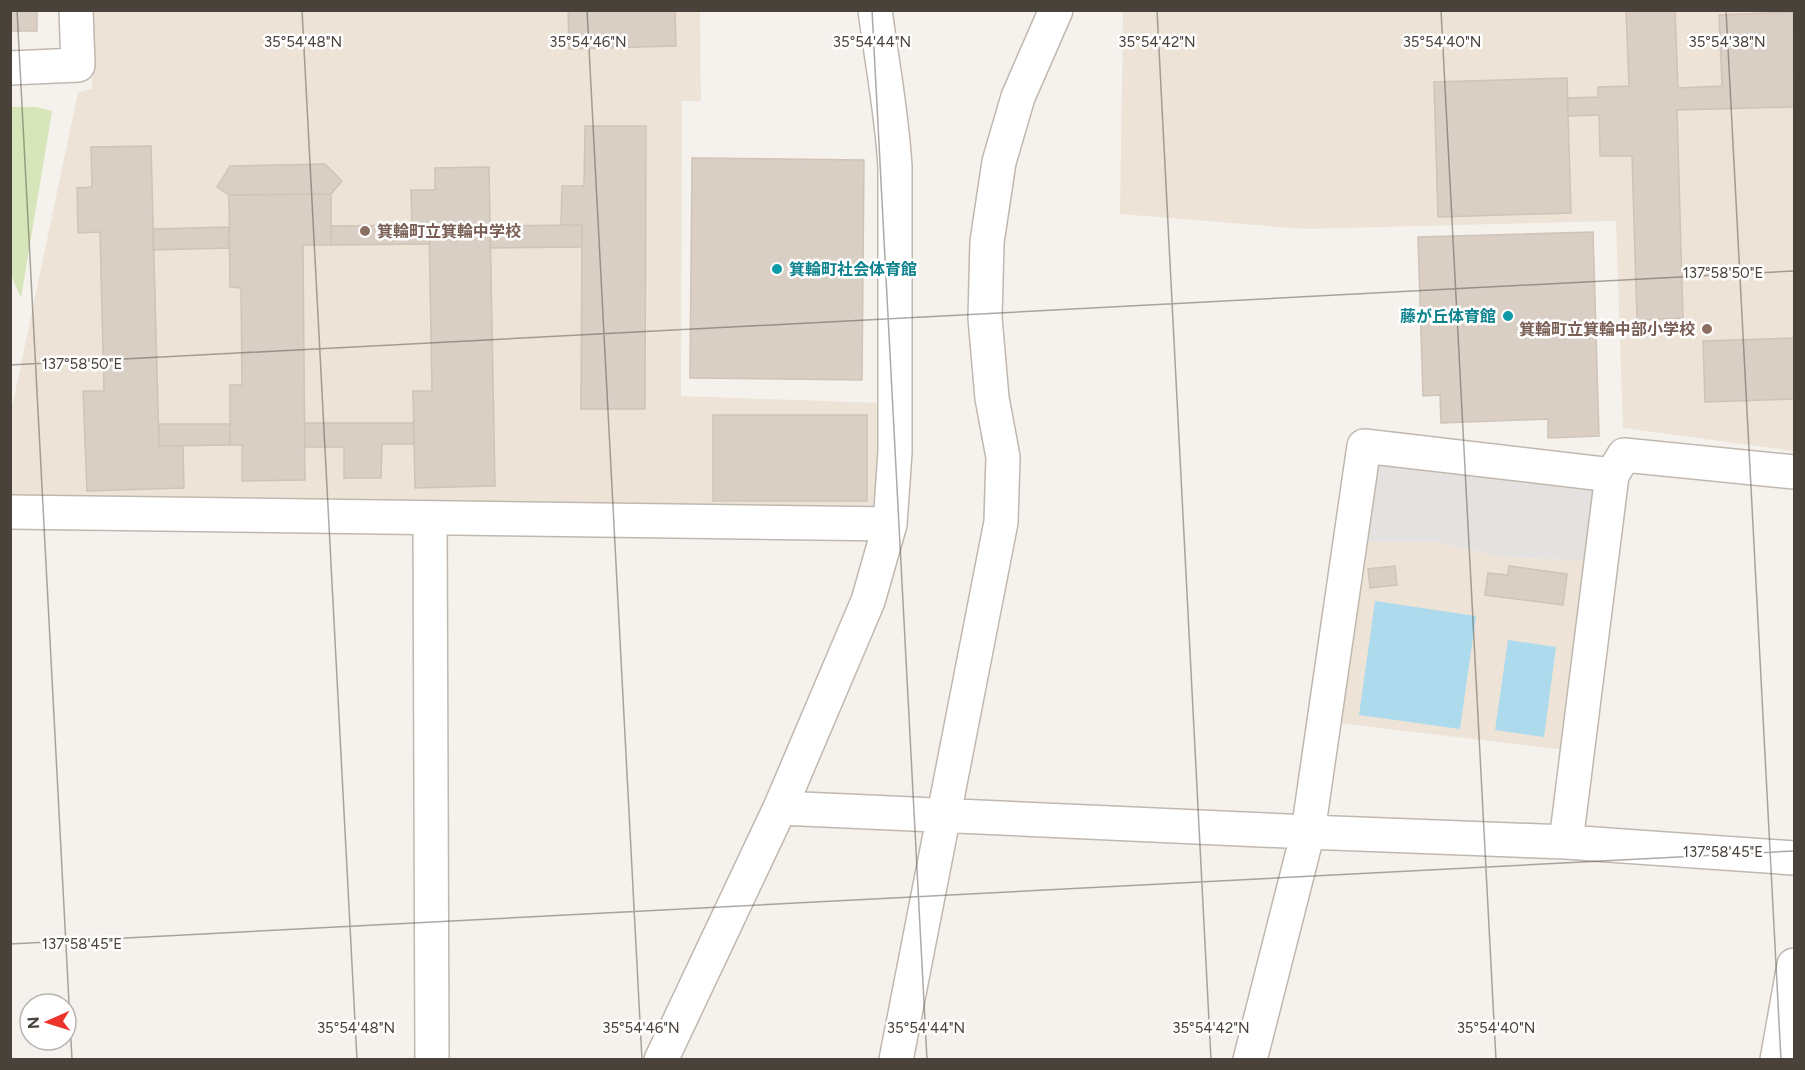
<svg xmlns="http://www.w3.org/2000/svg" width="1805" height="1070" viewBox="0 0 1805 1070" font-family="Figtree,'Noto Sans JP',sans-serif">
	<rect width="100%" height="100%" fill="#f5f1ec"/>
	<path fill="#ede4d7" d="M93 11H700L701 101H682L681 396 881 403 879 513 11 501V412L78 92 92 89Z
		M1123 11H1794V451L1623 428 1616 221 1305 229 1120 214Z
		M1363 542H1437L1501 557 1590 561 1565 750 1338 723Z"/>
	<path fill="#d7e6b8" d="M10 107H36L52 111 21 298 11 275Z"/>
	<path fill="#e4e2e0" d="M1374 459 1600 485 1590 561 1501 557 1437 542H1363Z"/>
	<path fill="#aedaed" d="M1375 601 1476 616 1460 729 1359 715Z
		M1508 640 1556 647 1544 737 1495 730Z"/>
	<path fill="#d9cfc5" stroke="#d1c3b6" stroke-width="1.5" d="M10 10H37V31H10Z
		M568 10H675L676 46 569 49Z
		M1626 10H1675L1678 88 1722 86 1719 15 1793 12 1794 107 1677 110 1683 318 1637 320 1632 156H1600L1599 115 1568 116 1567 98 1598 97V87L1629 86Z
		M1567 78 1571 213 1438 217 1434 82Z
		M585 126H646L645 409H581L582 225H561L562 186H584Z
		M151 146 159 446H183L184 488 87 491 83 391H104L100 232 78 233 77 188 92 187 91 147Z
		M692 158 864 160 862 380 690 378Z
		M325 164 342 181 331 194 229 195 217 187 230 166Z
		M489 167 495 486 415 488 413 391H432L429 225H412L411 190H435V168Z
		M331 194V245H303L305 480 242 481V445H230V385H242L241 288 230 287 229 195Z
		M429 225 430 244 331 245V226Z
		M582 225V247L490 248V226Z
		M229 227V248L153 250V229Z
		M1593 232 1599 436 1548 438V419L1441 423 1440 395 1423 396 1418 237Z
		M1794 338V399L1705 402 1703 341Z
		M713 415H867V501H713Z
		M305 423H413L414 444H382L381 478H344V447H305Z
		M159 424H230V445L159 446Z
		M1395 566 1397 585 1370 588 1368 569Z
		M1509 566 1567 574 1563 605 1485 595 1488 573 1508 575Z"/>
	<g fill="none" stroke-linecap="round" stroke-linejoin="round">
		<g stroke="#c0b8af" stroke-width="36">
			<path id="minor" d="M10 68 78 65 76 10
				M1612 475 1364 446 1308 832 1566 842 1794 858
				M10 512 890 524
				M430 518 432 1060
				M780 808 1308 832 1250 1060
				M1566 842 1612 475 1624 455 1794 472
				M661 1060 780 808 868 601 890 524 895 452V167C892 114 882 63 875 10
				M896 1060 1001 522 1003 457 992 398 985 318 987 242 999 162 1018 97 1056 10
				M1777 1060 1794 965"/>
		</g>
		<use href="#minor" stroke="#fff" stroke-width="33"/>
	</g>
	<path fill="none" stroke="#49423a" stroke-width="1.5" stroke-opacity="0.45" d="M17 10 72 1060M302 10 357 1060M587 10 642 1060M872 10 927 1060M1157 10 1211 1060M1441 10 1496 1060M1726 10 1781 1060M10 365 1794 271M10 944 1794 851"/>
	<g fill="#8d6e63" stroke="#fff" stroke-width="2">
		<circle cx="365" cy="231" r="6"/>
		<circle cx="1707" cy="329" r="6"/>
	</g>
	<g fill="#0f9aa8" stroke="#fff" stroke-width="2">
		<circle cx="777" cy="269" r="6"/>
		<circle cx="1508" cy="316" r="6"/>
	</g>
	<g text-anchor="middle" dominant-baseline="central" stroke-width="5" stroke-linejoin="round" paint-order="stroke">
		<g font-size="16" font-weight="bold" fill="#785e54" stroke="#fff" text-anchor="start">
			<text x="377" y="231">箕輪町立箕輪中学校</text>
			<text x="1695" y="329" text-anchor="end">箕輪町立箕輪中部小学校</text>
		</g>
		<g font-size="16" font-weight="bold" fill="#0d838f" stroke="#fff" text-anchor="start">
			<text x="789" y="269">箕輪町社会体育館</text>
			<text x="1496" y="316" text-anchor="end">藤が丘体育館</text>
		</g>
	</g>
	<g font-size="15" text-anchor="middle" fill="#49423a" stroke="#fff" stroke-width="5" stroke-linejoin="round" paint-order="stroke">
		<text x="303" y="47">35°54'48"N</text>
		<text x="588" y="47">35°54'46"N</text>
		<text x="872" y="47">35°54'44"N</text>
		<text x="1157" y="47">35°54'42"N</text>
		<text x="1442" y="47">35°54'40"N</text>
		<text x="1727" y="47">35°54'38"N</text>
		<text x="1723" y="278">137°58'50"E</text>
		<text x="82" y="369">137°58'50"E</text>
		<text x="1723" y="857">137°58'45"E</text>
		<text x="82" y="949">137°58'45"E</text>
		<text x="356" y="1033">35°54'48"N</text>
		<text x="641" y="1033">35°54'46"N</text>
		<text x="926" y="1033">35°54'44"N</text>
		<text x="1211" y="1033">35°54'42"N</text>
		<text x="1496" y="1033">35°54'40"N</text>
	</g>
	<rect width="1805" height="1070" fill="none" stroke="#49423a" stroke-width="24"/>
	<g transform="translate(48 1022) rotate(267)"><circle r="28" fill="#ffffff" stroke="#b6b3b0" stroke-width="1.5"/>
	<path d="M0-4.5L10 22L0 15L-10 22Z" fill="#ec332c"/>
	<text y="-9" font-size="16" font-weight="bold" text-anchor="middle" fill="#49423a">N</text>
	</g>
</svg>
